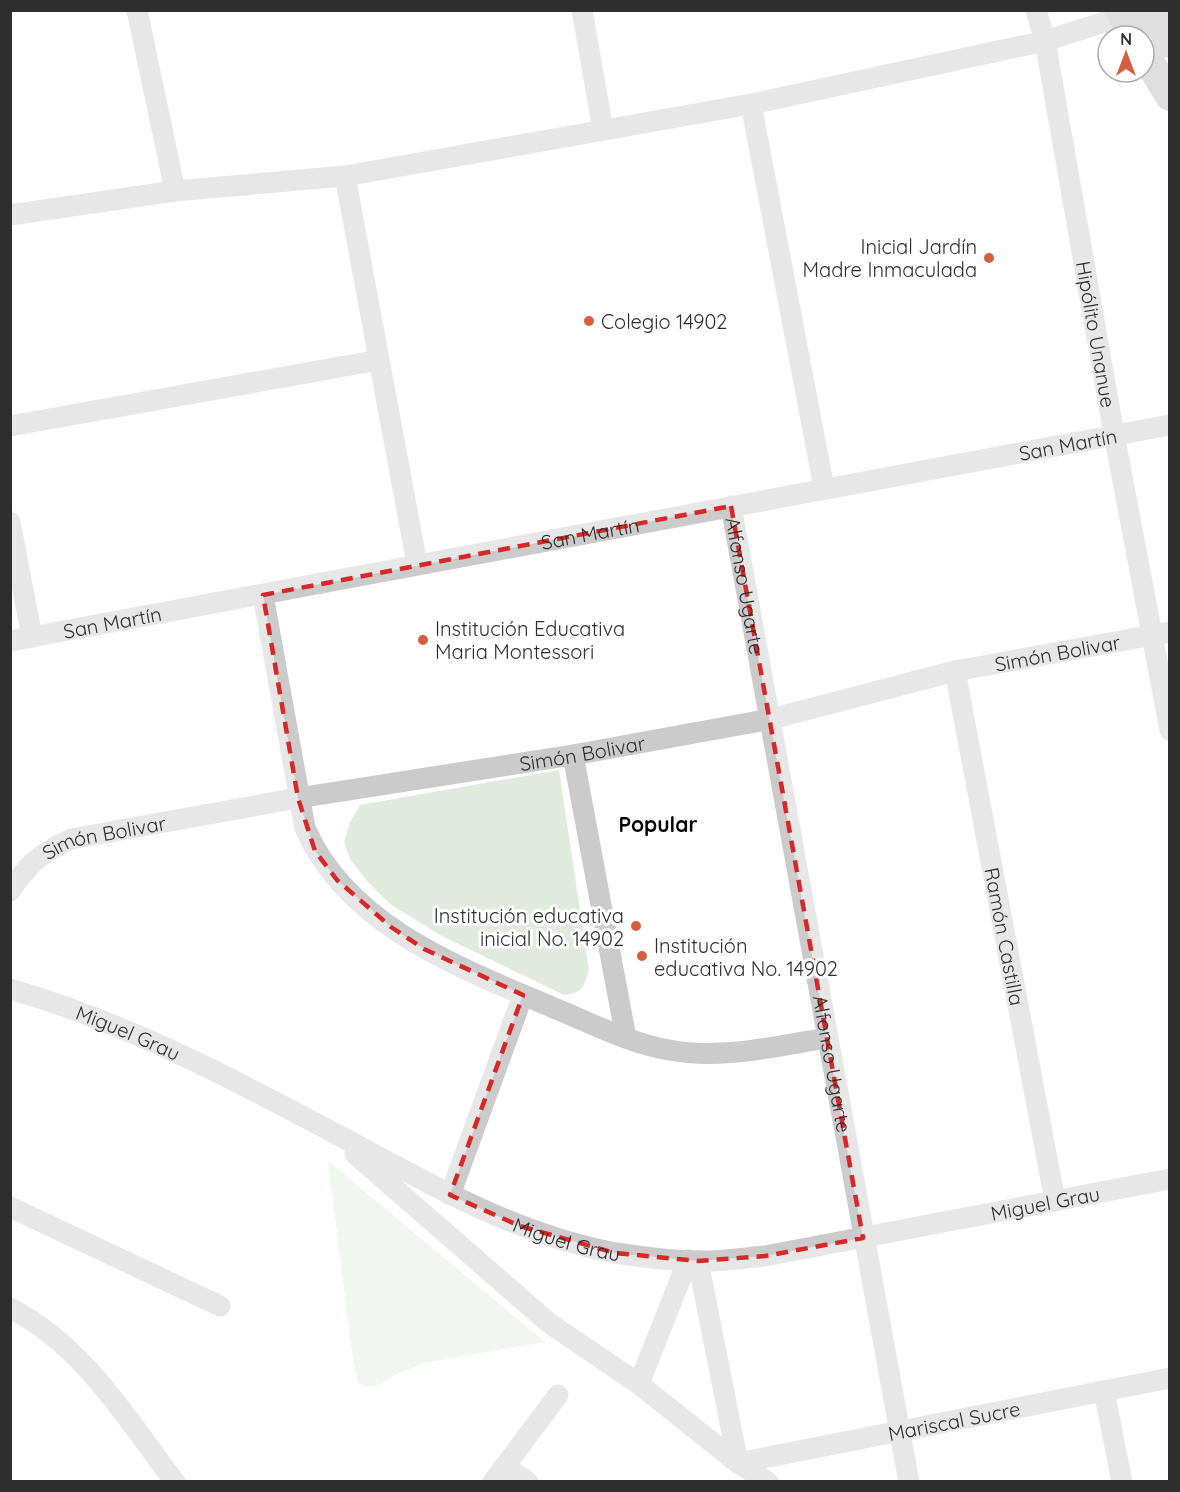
<svg xmlns="http://www.w3.org/2000/svg" width="1180" height="1492" viewBox="0 0 1180 1492" font-family="Quicksand,sans-serif">
	<rect width="100%" height="100%" fill="#fff"/>
	<path fill="#e0eadd" d="M559 770 589 970C584 987 583 993 564 995L442 936 390 904 367 881 350 859 344 842 350 822 360 805Z
		M328 1161 545 1342 424 1363 395 1375 379 1385 367 1387 358 1383 352 1353Z"/>
	<g fill="none" stroke-linecap="round" stroke-linejoin="round">
		<g stroke="#cbcbcb" stroke-width="21">
			<path d="M137 10 175 191"/>
			<path d="M582 10 603 130"/>
			<path id="s1" d="M1036 10 1045 41 1114 434 1170 730"/>
			<path d="M751 104 824 488"/>
			<path d="M345 176 417 564"/>
			<path d="M10 215 175 191 345 176 751 104 1045 41 1136 12"/>
			<path d="M10 426 379 360"/>
			<path id="s2" d="M731 506 909 1482"/>
			<path d="M10 522 32 637"/>
			<path d="M263 595 305 828C348 927 461 968 554 1008 591 1023 629 1043 669 1050 721 1060 776 1046 827 1038"/>
			<path id="s3" d="M10 641 1170 425"/>
			<path id="s4" d="M955 671 1055 1201"/>
			<path d="M573 755 626 1038"/>
			<path id="s5" d="M10 891C29 863 41 853 71 839L298 798 573 755 771 719 955 671 1170 632"/>
			<path id="s6" d="M10 989C132 1024 242 1084 353 1143 437 1188 521 1236 616 1253 642 1257 670 1261 697 1261 720 1262 743 1258 765 1256L1170 1179"/>
			<path d="M355 1154 549 1323 639 1384 738 1463 768 1482"/>
			<path d="M450 1195 523 995"/>
			<path d="M10 1207 220 1306"/>
			<path id="s7" d="M698 1261 738 1463 1170 1378"/>
			<path d="M10 1308C83 1345 127 1419 175 1482"/>
			<path d="M639 1384 688 1260"/>
			<path d="M1104 1391 1122 1482"/>
			<path d="M505 1466 528 1482"/>
			<path d="M493 1482 558 1395"/>
		</g>
		<path stroke="#b8b8b8" stroke-width="30" d="M1120 10 1134 36
			M1153 10 1170 43
			M1144 53 1170 96"/>
	</g>
	<path d="M0 0H1180V1492H0ZM731 506 863 1238 765 1256 698 1261 615 1253 520 1226 450 1195 523 995 424 949 391 927 337 880 315 851 298 798 263 595Z" fill="#fff" fill-opacity=".55" fill-rule="evenodd"/>
	<path fill="none" stroke="#d62828" stroke-width="4.5" stroke-dasharray="12 8" stroke-linejoin="round" d="M731 506 863 1238 765 1256 698 1261 615 1253 520 1226 450 1195 523 995 424 949 391 927 337 880 315 851 298 798 263 595Z"/>
	<g fill="#d65e3e" stroke="#fff" stroke-width="2">
		<circle cx="989" cy="258" r="6"/>
		<circle cx="589" cy="321" r="6"/>
		<circle cx="423" cy="640" r="6"/>
		<circle cx="636" cy="926" r="6"/>
		<circle cx="642" cy="956" r="6"/>
	</g>
	<g text-anchor="middle" dominant-baseline="central" stroke-width="6" stroke-linejoin="round" paint-order="stroke">
		<g font-size="20" fill="#2e2e2e" stroke="#fff" text-anchor="start">
			<text x="977" y="246" text-anchor="end">Inicial Jardín<tspan x="977" dy="23">Madre Inmaculada</tspan></text>
			<text x="601" y="321">Colegio 14902</text>
			<text x="435" y="628">Institución Educativa<tspan x="435" dy="23">Maria Montessori</tspan></text>
			<text x="624" y="915" text-anchor="end">Institución educativa<tspan x="624" dy="23">inicial No. 14902</tspan></text>
			<text x="654" y="945">Institución<tspan x="654" dy="23">educativa No. 14902</tspan></text>
		</g>
		<g font-size="20" fill="#2e2e2e" stroke="#fff">
			<text stroke="none"><textPath href="#s1" startOffset="330">Hipólito Unanue</textPath></text>
			<text stroke="none"><textPath href="#s3" startOffset="1076">San Martín</textPath></text>
			<text stroke="none"><textPath href="#s3" startOffset="590">San Martín</textPath></text>
			<text stroke="none"><textPath href="#s2" startOffset="81">Alfonso Ugarte</textPath></text>
			<text stroke="none"><textPath href="#s3" startOffset="104">San Martín</textPath></text>
			<text stroke="none"><textPath href="#s5" startOffset="1086">Simón Bolivar</textPath></text>
			<text stroke="none"><textPath href="#s5" startOffset="600">Simón Bolivar</textPath></text>
			<text stroke="none"><textPath href="#s5" startOffset="114">Simón Bolivar</textPath></text>
			<text stroke="none"><textPath href="#s4" startOffset="270">Ramón Castilla</textPath></text>
			<text stroke="none"><textPath href="#s6" startOffset="126">Miguel Grau</textPath></text>
			<text stroke="none"><textPath href="#s2" startOffset="567">Alfonso Ugarte</textPath></text>
			<text stroke="none"><textPath href="#s6" startOffset="1098">Miguel Grau</textPath></text>
			<text stroke="none"><textPath href="#s6" startOffset="612">Miguel Grau</textPath></text>
			<text stroke="none"><textPath href="#s7" startOffset="426">Mariscal Sucre</textPath></text>
		</g>
		<g font-size="21" font-weight="bold" fill="#000" stroke="#fff">
			<text x="658" y="824">Popular</text>
		</g>
	</g>
	<rect width="1180" height="1492" fill="none" stroke="#2e2e2e" stroke-width="24"/>
	<g transform="translate(1126 54)"><circle r="28" fill="#ffffff" stroke="#ababab" stroke-width="1.5"/>
	<path d="M0-4.5L10 22L0 15L-10 22Z" fill="#d65e3e"/>
	<text y="-9" font-size="16" font-weight="bold" text-anchor="middle" fill="#2e2e2e">N</text>
	</g>
</svg>
